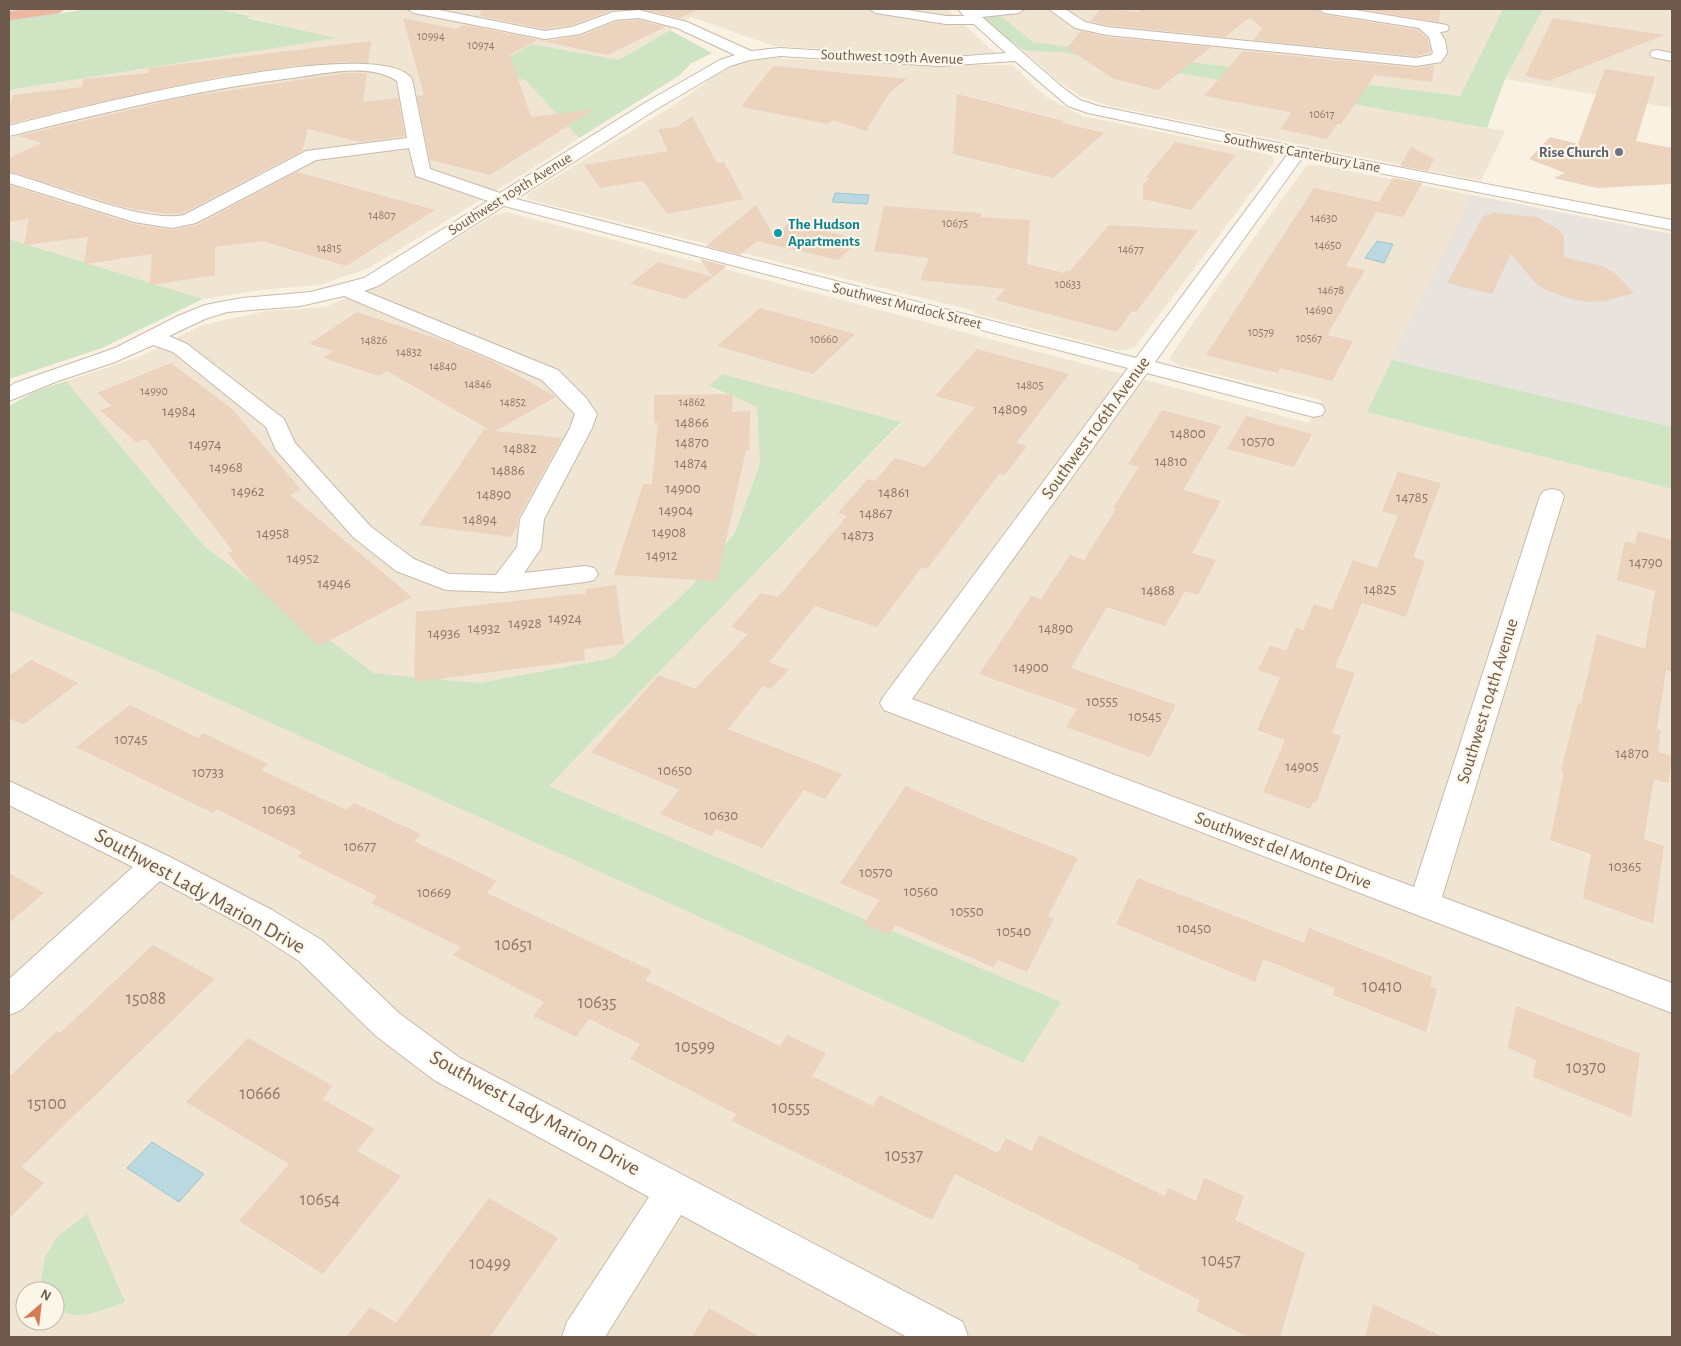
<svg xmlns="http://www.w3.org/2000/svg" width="1681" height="1346" viewBox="0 0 1681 1346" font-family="'Alegreya Sans',sans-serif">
	<rect width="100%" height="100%" fill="#f9f2e3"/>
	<path fill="#f0e4d2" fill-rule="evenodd" d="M219 9H947L995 53 942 56 774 46 691 17 619 60 532 44 484 71 525 80 579 138 546 160 367 269 319 285 261 290 203 299 9 239V90L336 38 246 17 249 15Z
		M991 9H1503L1460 96 1032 42Z
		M1543 9H1672V108L1505 79Z
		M1023 50 1066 53 1505 131 1481 181 1106 105 1080 96 1057 80Z
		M771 58 903 65H1012L1046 97 1082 116 1271 155 1274 159 1273 164 1134 348 1125 350H1117L973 313 975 311 527 199 528 194 671 107 724 70 745 61Z
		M1307 165H1318L1472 195 1368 412 1672 489V1337H9V610L156 671 1061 1002 549 786 901 423 722 374 709 387 757 407 760 463 735 531 691 587 612 658 480 683 374 673 204 546 66 381 139 357 202 325 266 311 325 307 389 281 494 215 507 212 1309 423 1322 400 1178 365 1169 358 1221 283ZM25 1291H55V1321H25Z"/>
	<path fill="#e9e3dd" d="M1472 195 1672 234V427L1392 360Z"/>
	<path fill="#cfe4c3" d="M88 9H219L250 16 247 18 337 38 9 90V21Z
		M1503 9H1543L1505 79 1487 128 1066 53 1023 50 977 16 997 13 1033 42 1460 96Z
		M670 30 712 53 690 64 680 75 579 138 525 80 483 71 532 44 619 60Z
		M9 239 203 299 102 348 9 379Z
		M1392 360 1672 427V489L1367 412Z
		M722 374 901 422 549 786 1061 1002 1023 1063 156 671 9 610V406L34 392 66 381 204 546 374 673 480 683 612 658 691 587 735 532 760 463 757 407 709 386Z
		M87 1214 125 1302C103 1310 55 1332 55 1291H48L41 1281 45 1257 57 1237Z"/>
	<path fill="#bad8e0" stroke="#a1c6d0" d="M835 193 869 195 867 204 832 202Z
		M1377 241 1393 244 1384 263 1365 258Z
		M152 1142 204 1174 179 1202 127 1168Z"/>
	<path fill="#ebd3be" d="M481 9H631L612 10 572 25 545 29 480 16Z
		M642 9H698L680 18Z
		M1101 9 1140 12V9H1316L1325 15 1418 30 1427 38 1431 52 1416 56 1253 40 1262 29 1250 17 1225 37 1107 25 1090 21Z
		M1359 9H1440L1439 22Z
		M403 18 456 29 464 25 545 41 581 36 615 22 639 20 665 27 607 55 537 40 510 55 531 117 595 109 490 175 430 160 417 96 424 95Z
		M1553 18 1664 35 1549 81 1525 76Z
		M1081 31 1107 37 1211 47 1158 90 1114 79 1067 48Z
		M371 41 368 64 343 62 284 67 219 77 91 104 9 124V111L13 95 82 87 83 79 148 73 149 68Z
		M1243 51 1416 68 1434 65 1432 82 1375 75 1341 124H1337L1327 139 1280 129 1291 114 1290 112 1204 96Z
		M773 66 907 79 890 92 866 131 833 120 828 124 741 107Z
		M1605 69 1655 77 1636 141 1672 148V184L1597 188 1554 178 1565 173 1529 159 1550 137 1578 144Z
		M346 73H367L363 102 398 98 405 136 360 142 308 129 302 151 183 213 167 214 123 207 9 171V158L42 143 18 136 185 97Z
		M957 94 1064 121 1062 123 1104 133 1053 178 953 154Z
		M692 116 717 163 724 162 744 199 667 214 643 181 600 188 584 165 668 151 658 129 676 127Z
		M1175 142 1236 155 1191 210 1143 199V185L1149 178 1146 177Z
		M1411 147 1434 159 1428 171 1400 166Z
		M297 172 435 210 346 266 262 241 215 247V275L150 285 152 254 84 264 88 237 24 245 29 219 9 222V185L133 224 172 230 197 225Z
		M1393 178 1422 183 1403 217 1376 212 1346 266 1365 270 1327 335 1353 341 1332 381 1280 368 1278 373 1206 355 1314 188 1379 202Z
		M756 205 774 236 790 222 860 240 838 260 757 241 740 255 706 246Z
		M884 206 981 213V217L1030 220 1027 264 1064 273 1066 270 1070 271 1109 225 1198 230 1136 312 1132 311 1117 332 995 300 1005 289 920 280 929 258 874 251Z
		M1494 213 1537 217 1556 228 1564 235V257L1602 266 1616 274 1634 293 1605 301 1587 302 1568 298 1550 292 1536 284 1511 254 1492 294 1447 283 1483 216Z
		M700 259 727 266 713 277Z
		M658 262 713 277 685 299 630 284Z
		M760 308 855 334 813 374 717 346Z
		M357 312 444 341 492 361 556 397 495 431 562 438 518 518 517 527 511 537 419 525 484 429 490 430 387 371 379 376 323 358 333 351 309 344Z
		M977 349 1069 374 1016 443 1027 446 1005 475 999 474 927 569 922 567 877 627 815 606 769 662 789 670 771 689 763 686 728 729 842 774 825 799 804 790 762 848 716 829 711 836 660 814 679 790 591 752 659 675 695 689 748 634 731 627 761 593 778 597 847 516 838 513 868 479 875 481 895 458 925 467 975 407 935 396Z
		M171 363 232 409 301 490 290 495 412 597 319 646 242 572 228 553 233 551 146 439 137 443 100 410 112 406 97 393Z
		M733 394 732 412 750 411 749 450H746L717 581 614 575 643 484H652L658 423H654V395Z
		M1162 410 1221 426 1183 490 1221 501 1192 553 1216 560 1198 595 1185 591 1165 626 1107 607 1071 668 1176 705 1150 757 1066 727 1077 709 979 674 1031 596 1041 599 1070 555 1084 560 1116 509 1113 508 1139 467 1128 464Z
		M1246 416 1312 434 1294 467 1227 449Z
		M1398 472 1441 483 1413 557 1425 561 1406 617 1362 603 1335 667 1355 673 1332 733 1341 736 1316 803 1313 802 1310 809 1263 792 1285 740 1257 730 1280 678 1258 670 1270 645 1286 651 1296 628 1303 630 1314 604 1332 610 1353 560 1377 568 1398 516 1382 511Z
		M1638 531 1672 540V672L1666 670 1657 729 1661 730 1658 752 1672 756 1668 783 1654 779 1644 839 1664 846 1653 924 1583 898 1591 854 1550 840 1564 772 1561 771 1578 703 1581 704 1597 634 1645 649 1655 591 1617 580 1625 541 1635 544Z
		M616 585 624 644 584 649 585 660 414 682 416 612 586 593V589Z
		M31 660 78 683 23 725 9 718V676Z
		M130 705 198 738 203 733 268 764 261 770 346 810 354 803 421 834 414 841 497 881 487 893 652 971 645 980 780 1046 787 1035 826 1053 812 1076 873 1106 879 1095 998 1153 1006 1138 1032 1151 1039 1135 1165 1196 1168 1188 1196 1201 1204 1178 1244 1196 1235 1220 1305 1253 1280 1337H1248L1196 1311 1200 1300 1138 1269 1139 1265 955 1174 932 1220 732 1121 736 1114 630 1059 640 1044 589 1019 576 1037 533 1016 544 1002 453 955 460 947 371 903 377 896 298 857 302 852 217 809 213 813 76 747Z
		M906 786 981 819 1078 858 1048 916 1054 919 1027 972 998 960 993 967 895 925 889 935 864 924 879 900 840 883Z
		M9 873 44 893 9 923Z
		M1138 878 1304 943 1309 928 1432 977 1430 986 1437 989 1426 1032 1333 995 1335 988 1263 959 1255 982 1116 924Z
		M153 945 215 979 21 1167 44 1183 9 1219V1077L57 1031 60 1033Z
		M1516 1006 1640 1054 1631 1117 1533 1077 1536 1060 1508 1048Z
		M248 1038 333 1086 322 1099 375 1129 357 1151 401 1176 323 1274 239 1221 289 1164 186 1102Z
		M489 1198 558 1238 490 1337H346L370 1307 396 1323Z
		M1373 1304 1443 1337H1365Z
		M709 1308 760 1337H692Z"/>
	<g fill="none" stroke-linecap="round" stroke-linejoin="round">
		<g stroke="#c8baab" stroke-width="2">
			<path id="minor" d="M407 9H434L545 31 572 27 613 12 639 10 687 22 751 51 780 48 939 58 1006 53 974 24H946L876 13 869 9H901L946 16H964L958 9H1025L1018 13 982 17 1062 87 1080 100 1098 106 1356 159 1672 220V230L1302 158 1155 362 1322 405 1325 410 1322 415 1314 417 1147 373 912 699 1414 887 1540 496 1544 491 1552 489 1560 491 1564 496 1442 897 1672 983V1013L884 710 880 703 884 696 1128 368 504 206 378 286 364 291 558 370 586 398 597 414 592 428 544 519 541 548 524 573 585 566 594 568 598 574 594 580 585 582 503 592 446 590 396 571 353 537 276 450 266 427 173 352 153 345 115 362 58 381 9 401V387L15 383 115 348 178 316 205 305 242 298 311 292 364 278 488 201 416 176 409 148 316 160 196 223 172 228 134 222 9 183V173C53 184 144 224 184 215L306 151 407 138 397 81C369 62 324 74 292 78 196 90 103 113 9 136V126C66 111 378 31 412 79L430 169 500 193 643 104 720 60 735 55 677 28 639 18 615 20 580 34 545 39 414 13ZM780 56 939 66 1015 61 1068 106 1088 113 1287 155 1136 358 516 199 655 110 730 66 750 60ZM344 296 542 380 575 414 570 428 520 519 517 547 496 575 449 574 414 559 371 527 295 443 284 419 187 344 169 336 205 319 227 312 300 306Z
				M1049 9H1065L1085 22 1107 27 1416 58 1431 55 1433 53 1429 37 1419 28 1325 13 1318 9H1349L1447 25 1449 28 1447 31 1440 32 1445 40 1447 53 1441 62 1416 66 1107 35 1075 28Z
				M1657 50 1672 53V61L1652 57 1650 54 1652 51Z
				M9 781 168 856 272 910 323 941 400 1014 460 1058 963 1322 968 1337H907L681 1215 605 1337H562L567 1322 649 1197 434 1080 376 1036 299 961 248 928 160 881 21 1010 9 1015V979L133 867 9 805Z"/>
		</g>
		<g stroke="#d6d1cd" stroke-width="2">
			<path id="highway" d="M31 9H65L58 13 9 20V12Z"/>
		</g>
		<use href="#minor" fill="#fff" fill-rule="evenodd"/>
		<use href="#highway" fill="#ecb9a0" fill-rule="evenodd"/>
	</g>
	<circle fill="#6b7280" stroke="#fcf6e8" stroke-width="2" cx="1619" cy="152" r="5"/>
	<circle fill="#0f9aa8" stroke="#fcf6e8" stroke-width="2" cx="778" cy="233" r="5"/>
	<g text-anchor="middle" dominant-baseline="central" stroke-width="4.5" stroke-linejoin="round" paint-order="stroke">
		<g font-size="12" fill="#8d7868">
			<text x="431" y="36">10994</text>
			<text x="481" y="45">10974</text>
			<text x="1322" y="114">10617</text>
			<text x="382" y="215">14807</text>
			<text x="1324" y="218">14630</text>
			<text x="955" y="223">10675</text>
			<text x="1328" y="245">14650</text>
			<text x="329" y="248">14815</text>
			<text x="1131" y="249">14677</text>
			<text x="1068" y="284">10633</text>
			<text x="1331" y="290">14678</text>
			<text x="1319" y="310">14690</text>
			<text x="1261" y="332">10579</text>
			<text x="1309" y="338">10567</text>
			<text x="824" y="339">10660</text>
			<text x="374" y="340">14826</text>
			<text x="409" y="352">14832</text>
			<text x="443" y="366">14840</text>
			<text x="478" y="384">14846</text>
			<text x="1030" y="385">14805</text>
			<text x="154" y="391">14990</text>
			<text x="513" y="402">14852</text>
			<text x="692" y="402">14862</text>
		</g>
		<g font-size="15" fill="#6e5a4c" stroke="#fcf6e8">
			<text transform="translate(892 57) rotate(2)">Southwest 109th Avenue</text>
			<text transform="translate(1302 153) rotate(11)">Southwest Canterbury Lane</text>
			<text transform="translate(510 194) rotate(-32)">Southwest 109th Avenue</text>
			<text transform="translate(907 306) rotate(14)">Southwest Murdock Street</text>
		</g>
		<g font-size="15" font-weight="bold" fill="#5b616d" stroke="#fcf6e8" text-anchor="end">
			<text x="1609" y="152">Rise Church</text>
		</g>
		<g font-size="15" font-weight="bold" fill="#0d838f" stroke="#fcf6e8" text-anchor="start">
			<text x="788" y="224">The Hudson<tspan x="788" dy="17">Apartments</tspan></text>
		</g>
		<g font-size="15" fill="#8d7868">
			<text x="1010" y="409">14809</text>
			<text x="179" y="411">14984</text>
			<text x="692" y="422">14866</text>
			<text x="1188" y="433">14800</text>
			<text x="1258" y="441">10570</text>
			<text x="692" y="442">14870</text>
			<text x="205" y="444">14974</text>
			<text x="520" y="448">14882</text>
			<text x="1171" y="461">14810</text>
			<text x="691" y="463">14874</text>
			<text x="226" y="467">14968</text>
			<text x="508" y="470">14886</text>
			<text x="683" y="488">14900</text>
			<text x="248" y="491">14962</text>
			<text x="894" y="492">14861</text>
			<text x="494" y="494">14890</text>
			<text x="1412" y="497">14785</text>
			<text x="676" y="510">14904</text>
			<text x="876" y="513">14867</text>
			<text x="480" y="519">14894</text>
			<text x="669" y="532">14908</text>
			<text x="273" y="533">14958</text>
			<text x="858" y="535">14873</text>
			<text x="662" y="555">14912</text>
			<text x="303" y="558">14952</text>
			<text x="1646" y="562">14790</text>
			<text x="334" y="583">14946</text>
			<text x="1380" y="589">14825</text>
			<text x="1158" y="590">14868</text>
			<text x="565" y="618">14924</text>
			<text x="525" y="623">14928</text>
			<text x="484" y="628">14932</text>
			<text x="1056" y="628">14890</text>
			<text x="444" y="633">14936</text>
			<text x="1031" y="667">14900</text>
			<text x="1102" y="701">10555</text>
			<text x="1145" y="716">10545</text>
			<text x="131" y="739">10745</text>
			<text x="1632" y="753">14870</text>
			<text x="1302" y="766">14905</text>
			<text x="675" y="770">10650</text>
			<text x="208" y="772">10733</text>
			<text x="279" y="809">10693</text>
			<text x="721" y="815">10630</text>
			<text x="360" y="846">10677</text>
			<text x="1625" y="866">10365</text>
			<text x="876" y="872">10570</text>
			<text x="921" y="891">10560</text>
			<text x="434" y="892">10669</text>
			<text x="967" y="911">10550</text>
			<text x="1194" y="928">10450</text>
			<text x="1014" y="931">10540</text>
		</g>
		<g font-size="18" fill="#6e5a4c" stroke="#fcf6e8">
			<text transform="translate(1096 428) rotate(-54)">Southwest 106th Avenue</text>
			<text transform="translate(1488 701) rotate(-73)">Southwest 104th Avenue</text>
			<text transform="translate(1283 851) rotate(21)">Southwest del Monte Drive</text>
		</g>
		<g font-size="18" fill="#8d7868">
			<text x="514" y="945">10651</text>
			<text x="1382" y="987">10410</text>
			<text x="146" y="999">15088</text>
			<text x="597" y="1003">10635</text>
			<text x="695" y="1047">10599</text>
			<text x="1586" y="1068">10370</text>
			<text x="260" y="1094">10666</text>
			<text x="47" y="1104">15100</text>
			<text x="791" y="1108">10555</text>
			<text x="904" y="1156">10537</text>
			<text x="320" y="1200">10654</text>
			<text x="1221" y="1261">10457</text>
			<text x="490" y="1264">10499</text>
		</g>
		<g font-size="21" fill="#6e5a4c" stroke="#fcf6e8">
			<text transform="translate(200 891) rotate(29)">Southwest Lady Marion Drive</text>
			<text transform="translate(535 1113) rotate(29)">Southwest Lady Marion Drive</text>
		</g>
	</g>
	<rect width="1681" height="1346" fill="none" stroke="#6e5a4c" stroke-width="20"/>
	<g transform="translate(40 1306) rotate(28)"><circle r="24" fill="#fcf6e8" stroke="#c3b8aa"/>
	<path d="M0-4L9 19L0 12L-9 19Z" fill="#d57a55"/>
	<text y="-8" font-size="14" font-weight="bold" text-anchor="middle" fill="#6e5a4c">N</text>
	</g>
</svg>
